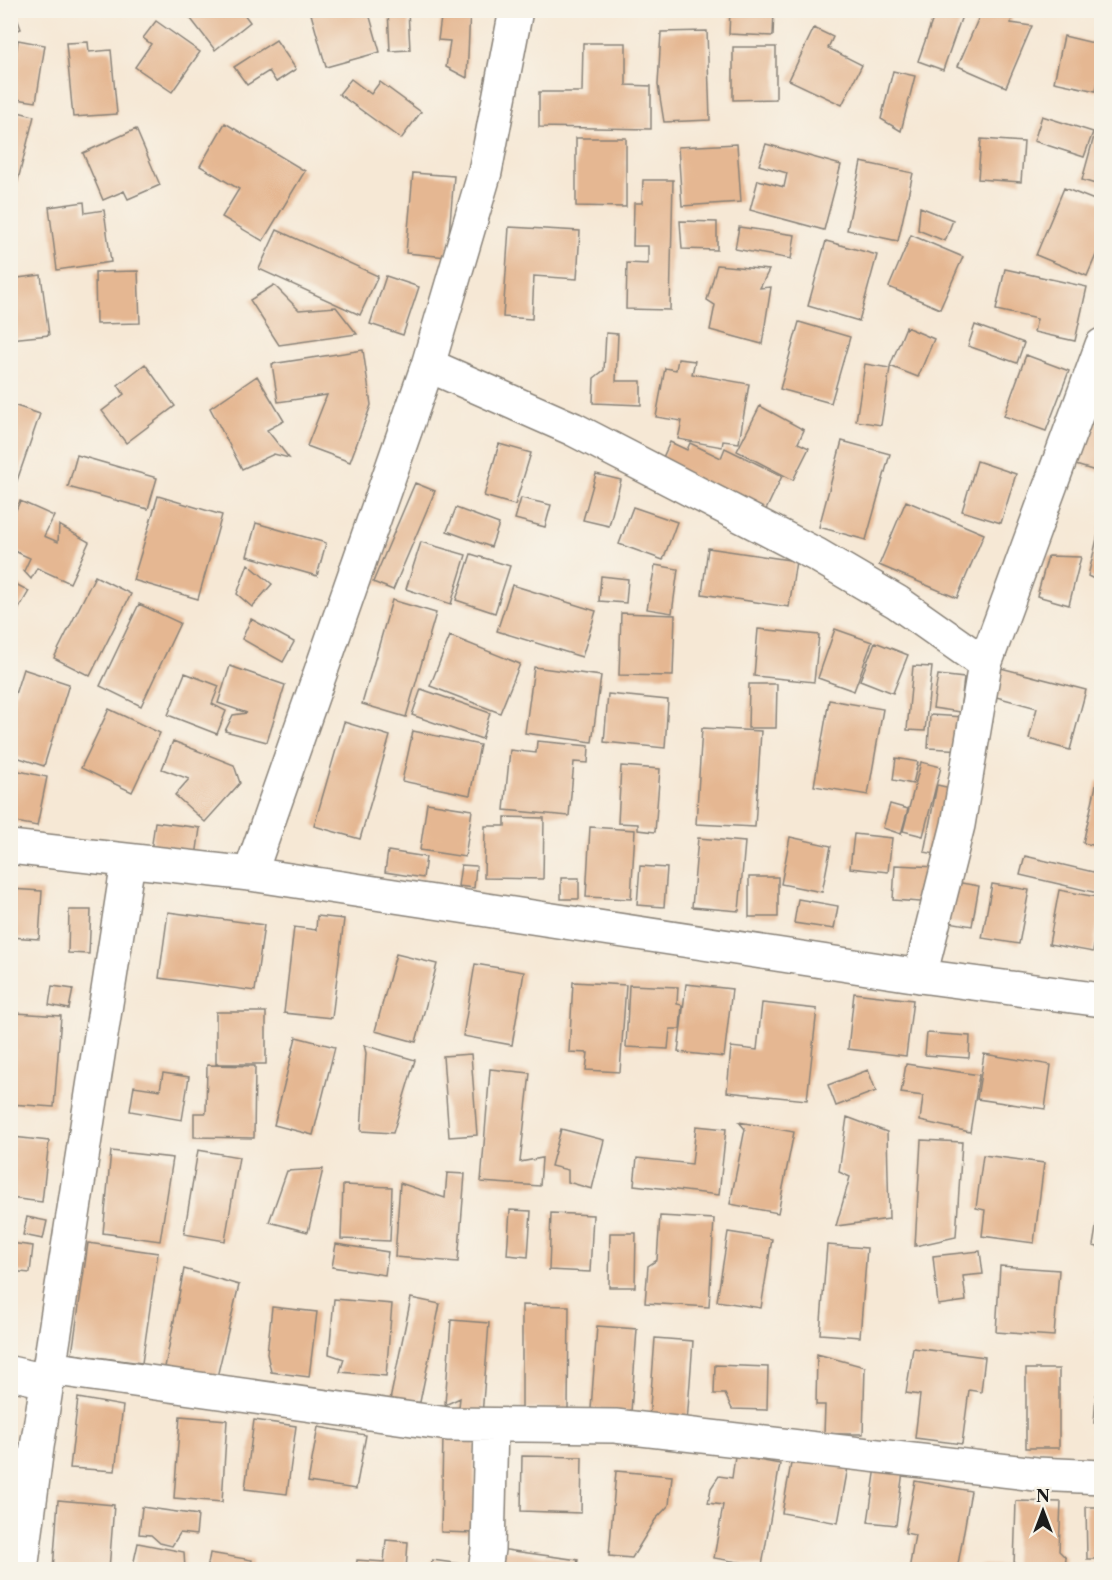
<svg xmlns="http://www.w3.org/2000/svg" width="1112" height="1580" viewBox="0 0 1112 1580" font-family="'Libre Caslon Text',serif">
	<rect width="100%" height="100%" fill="#f7f3e8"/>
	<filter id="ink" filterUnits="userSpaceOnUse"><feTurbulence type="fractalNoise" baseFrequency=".0167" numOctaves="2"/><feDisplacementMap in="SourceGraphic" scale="12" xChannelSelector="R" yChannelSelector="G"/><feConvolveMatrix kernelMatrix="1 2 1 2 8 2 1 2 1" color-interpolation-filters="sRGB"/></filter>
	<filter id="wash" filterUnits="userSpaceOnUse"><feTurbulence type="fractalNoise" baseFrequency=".008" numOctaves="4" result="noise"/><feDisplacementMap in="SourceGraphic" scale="24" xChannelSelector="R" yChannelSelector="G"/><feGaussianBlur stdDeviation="1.35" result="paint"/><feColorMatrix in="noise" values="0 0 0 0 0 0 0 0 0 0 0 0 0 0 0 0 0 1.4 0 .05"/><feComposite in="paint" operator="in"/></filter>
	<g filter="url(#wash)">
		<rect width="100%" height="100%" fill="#f6e8d5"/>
		<g id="blocks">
			<path fill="#e5b792" d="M10 10H14L21 29 10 32Z
				M184 10H241L250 22 215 50Z
				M326 10H368L380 52 326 67 311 14Z
				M388 10H408L410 50 390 51Z
				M442 10H470L467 78 446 67 450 41 438 40Z
				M730 10H774L773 36 729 34Z
				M936 10H964L943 70 918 61Z
				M982 10H1013L1011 23 1032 26 1006 87 958 66Z
				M156 21 200 52 172 92 135 67 151 44 143 38Z
				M814 28 833 37 828 48 862 65 842 105 789 80Z
				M707 31 710 120 664 122 658 85 661 32Z
				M1064 36 1102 45V63L1096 91 1054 82Z
				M18 40 45 45 36 102 10 98V59L15 60Z
				M276 40 296 69 276 82 269 71 247 85 234 67Z
				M88 42 89 52 111 50 117 114 73 117 66 43Z
				M583 43H626V85L651 86V129L539 127V92H582Z
				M733 47H776V99L733 100Z
				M893 71 915 76 901 131 881 119Z
				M351 79 371 94 380 82 421 112 401 139 339 94Z
				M10 110 34 116 16 188 10 187Z
				M1042 116 1093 132 1084 157 1034 141Z
				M225 123 305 171 263 241 222 217 239 189 200 166Z
				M136 129 160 185 128 199 124 191 103 200 83 153Z
				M1096 129 1102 131V186L1082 180Z
				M576 138H626V207L576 206Z
				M981 139 1024 142 1021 182 978 179Z
				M737 144 741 202 682 206 678 147Z
				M766 144 841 165 824 230 750 210 758 180 784 187 787 173 759 165Z
				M861 162 913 173 898 241 847 230Z
				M413 173 454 176 447 257 406 253Z
				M643 180H673L670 310 626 309 627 263 648 264V246H633L634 203H642Z
				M1064 188 1102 203V241L1087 276 1036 255Z
				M10 197H16L17 253H10Z
				M84 202 85 213 104 210 111 262 57 270 49 207Z
				M920 207 953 220 945 241 918 230Z
				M680 221 717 222V250L682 249Z
				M509 227 580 231 577 279 534 276 532 319 503 317Z
				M739 227 795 235 791 259 735 249Z
				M277 230 378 276 360 315 259 269Z
				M911 235 963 257 940 309 889 287Z
				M826 241 877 255 859 321 808 306Z
				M717 265 769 270 760 288 771 287 762 344 710 330 715 305 707 300Z
				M1005 269 1087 287 1075 341 1034 332 1037 319 996 310Z
				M138 271 140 323 96 324 95 272Z
				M41 275 49 335 10 339V279Z
				M386 276 419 287 403 335 370 324Z
				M274 285 299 310 336 307 357 334 279 345 250 300Z
				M799 322 850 337 831 403 780 389Z
				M975 325 1024 343 1017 363 968 346Z
				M906 327 934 339 918 377 890 366Z
				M606 333 618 334 616 381H641V405L593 403 594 378 604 370Z
				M363 350 371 405 350 462 307 446 327 395 278 402 272 364Z
				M1026 355 1069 371 1046 431 1004 416Z
				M678 359 695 361 692 374 749 384 739 443 723 441 722 447 678 439 682 421 656 417 665 368 676 370Z
				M145 364 175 406 126 443 102 411 124 394 118 385Z
				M865 364 890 368 881 425 856 421Z
				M257 376 284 421 267 430 289 458 274 454 242 469 210 408Z
				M10 404 40 414 11 498H10Z
				M760 406 804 430 798 443 809 448 793 480 737 451Z
				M1084 411H1102V463L1099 472 1069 463Z
				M842 441 890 454 866 540 819 527Z
				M670 442 687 450 690 443 721 458 725 448 782 476 764 514 660 464Z
				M499 444 531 453 515 505 484 496Z
				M77 455 157 478 148 509 68 487Z
				M977 461 1016 474 1001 523 962 511Z
				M596 474 621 480 609 526 583 520Z
				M415 483 435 491 393 590 373 582Z
				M158 496 222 515 198 599 133 580Z
				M521 498 551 505 545 527 515 519Z
				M20 501 54 516 44 536 58 542 59 525 89 542 70 583 37 568 31 579 24 571 30 558 10 549V523Z
				M906 501 984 534 957 598 879 565Z
				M633 507 677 522 663 560 619 544Z
				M456 508 499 524 491 547 447 531Z
				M1102 518V583L1088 576Z
				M256 523 326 543 317 576 247 556Z
				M421 542 466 555 451 604 406 589Z
				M708 548 796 561 789 607 702 594Z
				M471 554 510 566 495 613 456 600Z
				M1048 556 1081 557 1069 605 1037 596Z
				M248 564 272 584 252 607 237 594Z
				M655 565 678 569 672 613 647 609Z
				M95 576 131 594 90 676 54 658Z
				M601 576 628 579 626 603 599 601Z
				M10 581 29 591 10 624Z
				M512 585 596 611 582 657 497 631Z
				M392 600 436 613 406 717 362 704Z
				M139 604 180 623 141 706 100 686Z
				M621 613 675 615 673 676 619 675Z
				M251 619 294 642 283 662 242 639Z
				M758 629 819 635 814 682 754 676Z
				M835 629 872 642 854 691 818 678Z
				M450 636 520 664 500 713 430 686Z
				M875 642 908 655 893 693 860 680Z
				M230 666 285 685 267 742 225 731 233 715 247 713 218 703Z
				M913 666 932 667 925 731 907 730Z
				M534 667 601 676 592 742 525 733Z
				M997 667 1086 690 1070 750 1029 739 1037 708 989 695Z
				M23 669 69 684 44 766 10 755V710Z
				M185 673 219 686 212 704 226 711 217 734 168 715Z
				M938 675 964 678 960 712 933 708Z
				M749 684H777L776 728H748Z
				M421 689 490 713 482 739 412 715Z
				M608 694 668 700 665 748 604 742Z
				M829 700 883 709 868 795 814 786Z
				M109 709 160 733 132 792 81 768Z
				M930 715 965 717 964 750 928 748Z
				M344 722 390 736 360 839 314 826Z
				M702 728 761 731 755 827 696 824Z
				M413 731 480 745 470 795 402 781Z
				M173 741 234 765 240 783 205 822 175 795 189 779 162 769Z
				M537 741 589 746 588 763 574 762 569 816 504 810 510 750 536 753Z
				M896 758 918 762 913 784 893 780Z
				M921 762 941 767 923 836 903 831Z
				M621 766 660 769 655 832 638 830V824L618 823Z
				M10 769 47 777 37 826 10 821Z
				M1097 781 1102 782V847L1083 843Z
				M937 785 960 790 946 856 924 852Z
				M427 803 472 810 465 857 420 850Z
				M890 804 908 809 901 834 883 828Z
				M505 817 544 818 543 879 484 878 485 826H505Z
				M155 822 200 828 196 857 151 851Z
				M590 827 635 830 631 899 586 897Z
				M854 834 892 838 888 872 850 868Z
				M790 837 831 846 822 892 781 884Z
				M698 838 745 842 739 911 692 907Z
				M388 851 426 857 423 878 385 872Z
				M1025 856 1102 874V894L1020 875Z
				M461 865 476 866 474 888 458 886Z
				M895 865 937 867 934 903 893 900Z
				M640 866 667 868 664 907 637 905Z
				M749 877H778V917H749Z
				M561 878H579V899H561Z
				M950 881 979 886 972 926 943 921Z
				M992 884 1029 890 1019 944 982 938Z
				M10 889 42 891 39 939 10 937Z
				M1059 890 1102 898 1093 952 1049 944Z
				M798 899 838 906 834 929 794 923Z
				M69 910H91L89 954 68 953Z
				M168 912 264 925 255 991 159 978Z
				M317 916 344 919 332 1018 284 1013 294 927 316 930Z
				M396 954 437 964 416 1042 375 1031Z
				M475 964 524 972 512 1045 463 1036Z
				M573 982 626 985 620 1072 586 1070 588 1053 569 1052Z
				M686 984 732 989 724 1057 678 1052Z
				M629 985 678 987 677 1004 682 1005 680 1029H670L668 1049 626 1047Z
				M52 986 73 989 69 1009 49 1005Z
				M854 993 913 1000 906 1056 848 1049Z
				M762 1003 817 1009 807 1100 727 1092 731 1047 757 1050Z
				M216 1012H266V1064H216Z
				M16 1013 61 1016 54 1107 10 1104Z
				M927 1033 970 1036 969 1058 925 1055Z
				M296 1037 335 1047 313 1135 274 1125Z
				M364 1045 415 1060 393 1133 361 1131 366 1053Z
				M471 1054 477 1135 449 1137 443 1056Z
				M984 1054 1051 1065 1045 1109 977 1099Z
				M906 1064 979 1075 970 1132 920 1121 923 1096 901 1093Z
				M207 1065 255 1066 254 1138 194 1137V1113H206Z
				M490 1069 530 1073 520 1162 542 1158 540 1186 481 1182Z
				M868 1070 876 1091 836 1106 828 1085Z
				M163 1073 189 1077 182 1120 130 1111 134 1086 160 1090Z
				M847 1117 887 1132 889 1219 836 1226 850 1177 839 1172Z
				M739 1122 794 1132 778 1213 730 1204 745 1129Z
				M696 1126 726 1129 719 1195 634 1185 637 1158 692 1164Z
				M561 1129 604 1140 592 1189 568 1182V1170L551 1166Z
				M13 1137 49 1141 42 1202 10 1198Z
				M921 1140 962 1142 956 1237 915 1246Z
				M198 1150 239 1157 225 1241 184 1234Z
				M111 1151 173 1158 160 1241 103 1233Z
				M983 1155 1044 1163 1034 1243 982 1236 985 1210 976 1208Z
				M323 1169 308 1232 269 1222 287 1171Z
				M447 1173 465 1174 458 1262 395 1257 400 1183 445 1198Z
				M343 1185 392 1187 390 1241 341 1239Z
				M1100 1203H1102V1248L1093 1246Z
				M510 1210 531 1211 528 1257 507 1255Z
				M551 1213 593 1215 590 1272 549 1270Z
				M660 1216 714 1219 709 1307 645 1303 648 1266 657 1260Z
				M27 1217 47 1221 43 1239 23 1235Z
				M728 1232 772 1239 761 1308 717 1301Z
				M610 1233H636L635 1287H609Z
				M10 1243 33 1246 30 1273 10 1271Z
				M88 1243 158 1253 142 1363 72 1354Z
				M336 1244 388 1252 385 1275 332 1267Z
				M827 1245 867 1248 860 1337 820 1334Z
				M980 1251 983 1274 963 1276 966 1301 938 1305 933 1256Z
				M1000 1266 1059 1270 1054 1336 996 1332Z
				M184 1269 239 1285 217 1377 165 1367Z
				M10 1282 16 1283 12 1311 10 1310Z
				M1100 1295H1102V1335L1096 1334Z
				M411 1298 440 1304 420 1402 389 1405Z
				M334 1299 392 1304 386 1376 340 1372 344 1359 329 1354Z
				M522 1305 569 1306 568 1409H522Z
				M272 1307 317 1312 309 1377 271 1372 267 1354Z
				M451 1320 489 1323 482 1416 458 1415 460 1398 445 1405Z
				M597 1326 637 1329 631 1412 591 1409Z
				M655 1338 693 1341 687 1423 649 1420Z
				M913 1348 985 1357 981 1392 969 1390 962 1444 915 1438 920 1395 906 1393Z
				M817 1354 865 1367 863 1434H824L825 1405H816Z
				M715 1365 768 1367 767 1410 732 1409 725 1394H714Z
				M1026 1369H1059V1448H1026Z
				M1096 1395H1102V1424L1094 1423Z
				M78 1398 123 1406 115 1471 70 1468Z
				M180 1416 227 1420 222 1502 174 1498Z
				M254 1420 296 1426 287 1494 245 1489Z
				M318 1427 366 1435 356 1489 308 1482Z
				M443 1437 475 1438 474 1533 441 1532Z
				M522 1456 582 1457 581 1513 521 1511Z
				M735 1456 780 1464 762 1566 714 1558 723 1505 708 1503 711 1488 719 1476 732 1478Z
				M792 1458 848 1467 838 1523 782 1513Z
				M876 1467 903 1471 896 1525 868 1522Z
				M616 1471 672 1476 669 1505 655 1520 632 1558 609 1556Z
				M915 1481 971 1491 957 1570H909L915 1535 905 1533Z
				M58 1500 114 1505 109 1570H53Z
				M1016 1501 1061 1502 1059 1551 1066 1558 1065 1570H978L979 1565 1014 1566Z
				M142 1507 198 1515 196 1535 180 1533 172 1546 160 1543 151 1535 139 1534Z
				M1086 1507H1102V1559H1087Z
				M386 1540 408 1542 406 1570H356L357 1560 384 1562Z
				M138 1543 184 1552 185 1570H132Z
				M500 1549 578 1560 576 1570H497Z
				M210 1553 252 1560 250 1570H207Z
				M432 1560 475 1566 474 1570H431Z"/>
		</g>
	</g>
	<g filter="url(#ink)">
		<use href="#blocks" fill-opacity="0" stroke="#898278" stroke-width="1.5"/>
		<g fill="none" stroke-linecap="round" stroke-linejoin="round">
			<g stroke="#898278" stroke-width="36">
				<path id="street" d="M428 365 573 429 817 555 897 602 985 664 958 825 920 976
					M985 664 1102 345
					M10 847 250 874 920 976 1102 1000
					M250 874 428 365 485 172 516 10
					M49 1368 448 1424 615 1426 1036 1474 1102 1477
					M10 1373 47 1381
					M21 1570 37 1447 128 862
					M485 1570 488 1549 491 1425"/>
			</g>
			<use href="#street" stroke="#fff" stroke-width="33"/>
		</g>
	</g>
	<rect width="1112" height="1580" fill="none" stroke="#f7f3e8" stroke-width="36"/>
	<g transform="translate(1043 1511)" stroke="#f7f3e8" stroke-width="4.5" paint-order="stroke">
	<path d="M0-4.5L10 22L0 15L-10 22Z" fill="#1c1c1c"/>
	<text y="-9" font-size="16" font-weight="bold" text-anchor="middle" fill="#1c1c1c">N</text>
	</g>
</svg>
